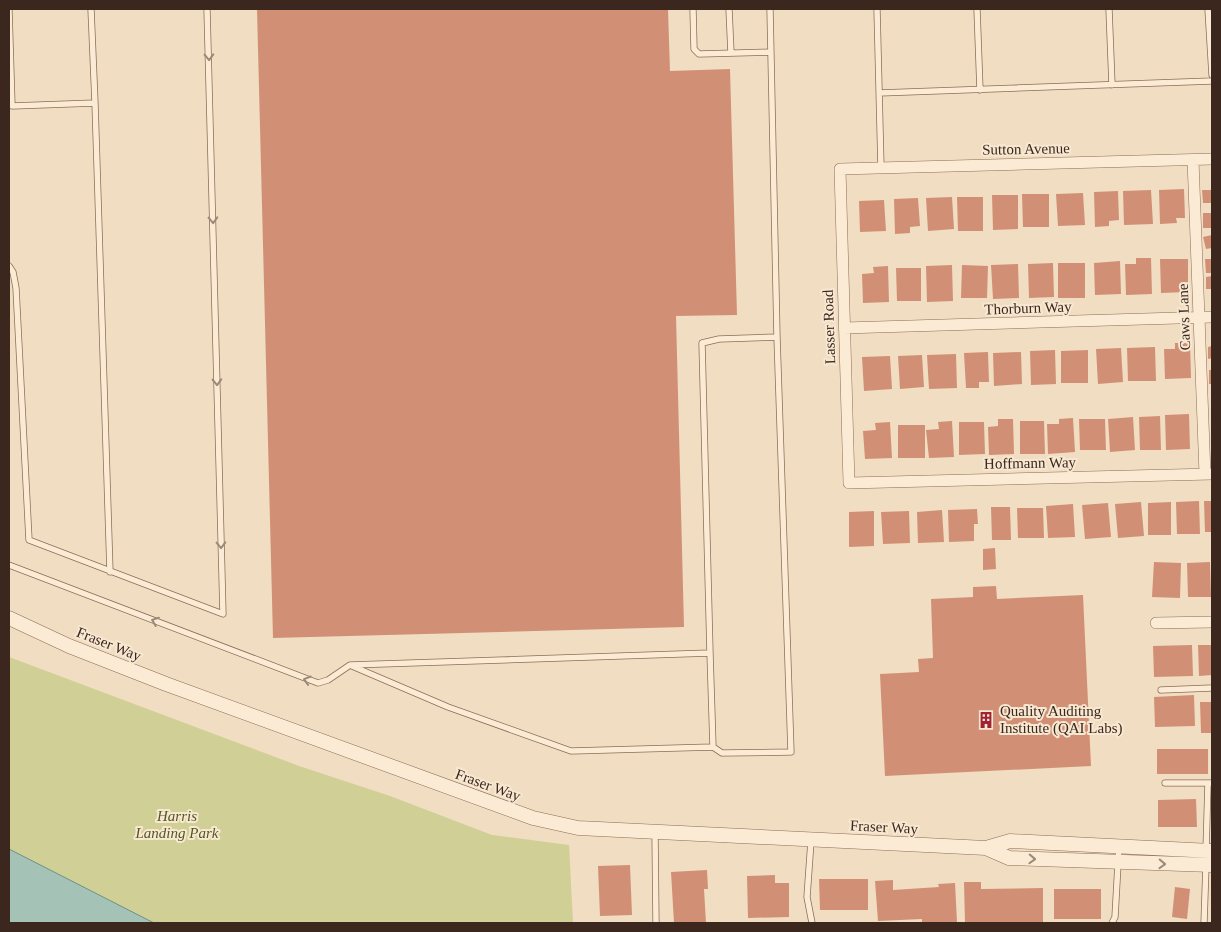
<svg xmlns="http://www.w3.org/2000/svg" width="1221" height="932" viewBox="0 0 1221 932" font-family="'Times New Roman',serif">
	<rect width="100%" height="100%" fill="#f1ddc1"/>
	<path fill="#d0cf95" d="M9 657 299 766 390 796 492 835 569 845 573 923H154L9 849Z"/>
	<path fill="#a4c3b6" stroke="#6a9283" d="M9 849 154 923H9Z"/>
	<path fill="#d19075" d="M257 9H668L670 71 730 69 737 315 676 316 684 627 273 638Z
		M1184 189 1185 218H1176L1177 223 1160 224 1159 190Z
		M1151 190 1153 224 1124 225 1123 191Z
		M1202 190H1212V203H1203Z
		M1118 191 1119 220 1109 221V226L1095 227 1094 192Z
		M1083 193 1085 225 1058 226 1056 194Z
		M1022 194H1049V227H1023Z
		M992 195H1018V229L993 230Z
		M952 197 954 229 928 231 926 198Z
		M957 197H983V231H958Z
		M918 198 920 226 910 227V233L895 234 894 199Z
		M884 200 886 231 860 232 859 201Z
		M1203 213H1212V228H1203Z
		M1212 235V248L1206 249 1203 237Z
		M1136 258H1151L1152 294 1126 295 1125 264H1136Z
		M1160 259H1188V292L1161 293Z
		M1205 259H1212V273H1206Z
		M1120 261 1121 294 1095 295 1094 263Z
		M1053 263 1054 297 1029 298 1028 264Z
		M1058 263H1085V298H1058Z
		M1018 264 1019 298 993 299 991 265Z
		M952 265 953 301 927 302 926 266Z
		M962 265 988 266 987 298H961Z
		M888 266 889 302 863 303 862 274 874 273 873 267Z
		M896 268H921V301H897Z
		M1212 276V289H1206V277Z
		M1175 343H1190L1191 378 1165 379 1164 349H1175Z
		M1212 346V358L1208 359V347Z
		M1155 347 1156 381H1128L1127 348Z
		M1121 348 1123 382 1098 384 1096 349Z
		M1055 350 1056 384 1031 385 1030 351Z
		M1088 350V383H1061V351Z
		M988 352 989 382H979V388H966L964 353Z
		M1021 352 1022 384 994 386 993 353Z
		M956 354 957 388 929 389 927 355Z
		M922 355 924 387 900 389 898 356Z
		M890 356 892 389 864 391 862 357Z
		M1209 370H1212V384H1209Z
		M1189 414 1190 449 1166 450 1165 415Z
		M1160 416 1161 450H1140L1139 417Z
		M1133 417 1135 450 1110 452 1108 419Z
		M1073 418 1075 452 1048 454 1047 424H1059V419Z
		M998 419H1013L1014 454 989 455 988 427 998 426Z
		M1079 419H1105L1106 450H1080Z
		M952 421 954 457 929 458 926 430 939 429 938 422Z
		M1020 421H1044L1045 454H1020Z
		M890 422 892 458 865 459 863 431 876 430 875 423Z
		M959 422H984L985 454 959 455Z
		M898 425H925V458H898Z
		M1199 501 1200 534H1177L1176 502Z
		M1204 501H1212V532H1205Z
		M1141 502 1144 536 1118 538 1115 504Z
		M1171 502V535H1148V503Z
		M1108 503 1111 537 1085 539 1082 505Z
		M1073 504 1075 537 1048 538 1046 506Z
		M991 507H1010L1011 540H992Z
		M1017 508H1043L1044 538H1018Z
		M977 509 978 524H974V541L949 542 948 510Z
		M942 510 944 542 918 543 917 512Z
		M874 511V546L849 547V512Z
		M909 511 910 543 883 544 881 512Z
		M995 548 996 569 983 570V549Z
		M1154 562 1181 563 1180 598 1152 597Z
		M1210 562 1211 597H1188L1187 563Z
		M996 586 997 599 1083 595 1091 766 885 776 880 674 919 672 918 659 933 658 931 599 973 597V587Z
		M1192 645 1193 676 1154 677 1153 646Z
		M1198 645H1212V675L1199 676Z
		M1194 695 1195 726 1155 727 1154 697Z
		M1200 702H1212V733H1201Z
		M1157 749H1208V774H1157Z
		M1196 799 1197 827H1158V800Z
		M630 865 632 915 600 916 598 866Z
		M707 870 708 889H704L706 923H674L671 872Z
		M775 875V883H789V917L748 918 747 876Z
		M819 879H868V910H820Z
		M893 880V890L939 887 938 884 955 883 957 922 922 923V919L878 921 875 881Z
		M964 882H981V889L1043 888V923H965Z
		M1175 887 1190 889 1187 919 1172 917Z
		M1054 889H1101V919H1054Z"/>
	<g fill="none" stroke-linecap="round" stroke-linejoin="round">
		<g stroke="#8c6d57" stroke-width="7">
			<path id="service" d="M693 9 694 49 699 54 771 52
				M729 9 731 53
				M877 9 881 168
				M977 9 980 90
				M1109 9 1112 85
				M1208 9 1212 75
				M9 10 12 106 95 103 91 9
				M879 93 1212 81
				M95 103 110 572
				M9 266 13 272 16 288 29 540 223 614 207 9
				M9 565 318 683 328 680 350 665 710 653 702 343 719 339 777 337 770 9
				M710 653 713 747 722 753 791 752 777 337
				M352 666 448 707 571 751 713 747
				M1161 690 1212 688
				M1165 783H1212
				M655 833 656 923
				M811 841 807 897 812 923
				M1206 851 1208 783
				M1112 923 1115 917 1119 846
				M1204 923 1206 865"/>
		</g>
		<g stroke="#8c6d57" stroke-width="12">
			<path id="minor" d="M1212 159 840 169 849 483 1212 474
				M1193 160 1205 474
				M844 328 1212 317
				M1156 623 1212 622"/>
		</g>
		<g stroke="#8c6d57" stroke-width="15">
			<path id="tertiary" d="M9 618 69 646 166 684 533 818 578 828 986 848 1010 841 1212 851
				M986 848 1009 858 1212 865"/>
		</g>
		<use href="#service" stroke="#fbebd5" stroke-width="5.5"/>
		<use href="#minor" stroke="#fbebd5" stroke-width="11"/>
		<use href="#tertiary" stroke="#fbebd5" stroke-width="14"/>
	</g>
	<defs><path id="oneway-chevron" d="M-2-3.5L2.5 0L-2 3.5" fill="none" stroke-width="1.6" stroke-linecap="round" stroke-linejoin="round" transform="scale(1.25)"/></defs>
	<g stroke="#9b8979">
		<use href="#oneway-chevron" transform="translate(209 57) rotate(88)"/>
		<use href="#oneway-chevron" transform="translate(213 220) rotate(88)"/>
		<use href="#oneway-chevron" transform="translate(217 382) rotate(88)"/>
		<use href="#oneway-chevron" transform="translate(221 545) rotate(88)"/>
		<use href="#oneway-chevron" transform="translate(155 621) rotate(-159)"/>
		<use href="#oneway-chevron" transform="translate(307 680) rotate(-163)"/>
		<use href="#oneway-chevron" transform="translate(1032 859) rotate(2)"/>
		<use href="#oneway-chevron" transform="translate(1162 864) rotate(2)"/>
	</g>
	<defs>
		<g id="building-bare" transform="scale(1.35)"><path d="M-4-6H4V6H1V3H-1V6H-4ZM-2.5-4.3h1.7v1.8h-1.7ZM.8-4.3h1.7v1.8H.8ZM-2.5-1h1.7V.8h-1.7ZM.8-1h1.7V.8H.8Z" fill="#9f2334" stroke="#f8e8d2" stroke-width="2.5" paint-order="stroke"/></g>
	</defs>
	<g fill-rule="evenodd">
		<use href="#building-bare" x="986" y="720"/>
	</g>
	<g text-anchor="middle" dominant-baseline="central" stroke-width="4" stroke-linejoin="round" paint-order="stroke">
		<g font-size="15" fill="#3b271d" stroke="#f8e8d2">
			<text transform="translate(1026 149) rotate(-1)">Sutton Avenue</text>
			<text transform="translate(1028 308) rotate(-2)">Thorburn Way</text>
			<text transform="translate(1184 317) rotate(-92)">Caws Lane</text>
			<text transform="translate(829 327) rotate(-92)">Lasser Road</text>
			<text transform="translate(1030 463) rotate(-1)">Hoffmann Way</text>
			<text transform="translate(109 644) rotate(22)">Fraser Way</text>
			<text transform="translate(488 785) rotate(20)">Fraser Way</text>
			<text transform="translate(884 827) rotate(3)">Fraser Way</text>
		</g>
		<g font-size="15" fill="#3b271d" stroke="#f8e8d2" text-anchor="start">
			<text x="1000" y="711">Quality Auditing<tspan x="1000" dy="17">Institute (QAI Labs)</tspan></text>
		</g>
		<g font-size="15" font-style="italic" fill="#525822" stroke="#f8e8d2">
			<text x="177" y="816">Harris<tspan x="177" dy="17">Landing Park</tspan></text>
		</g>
	</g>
	<rect width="1221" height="932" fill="none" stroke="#3b271d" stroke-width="20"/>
</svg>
